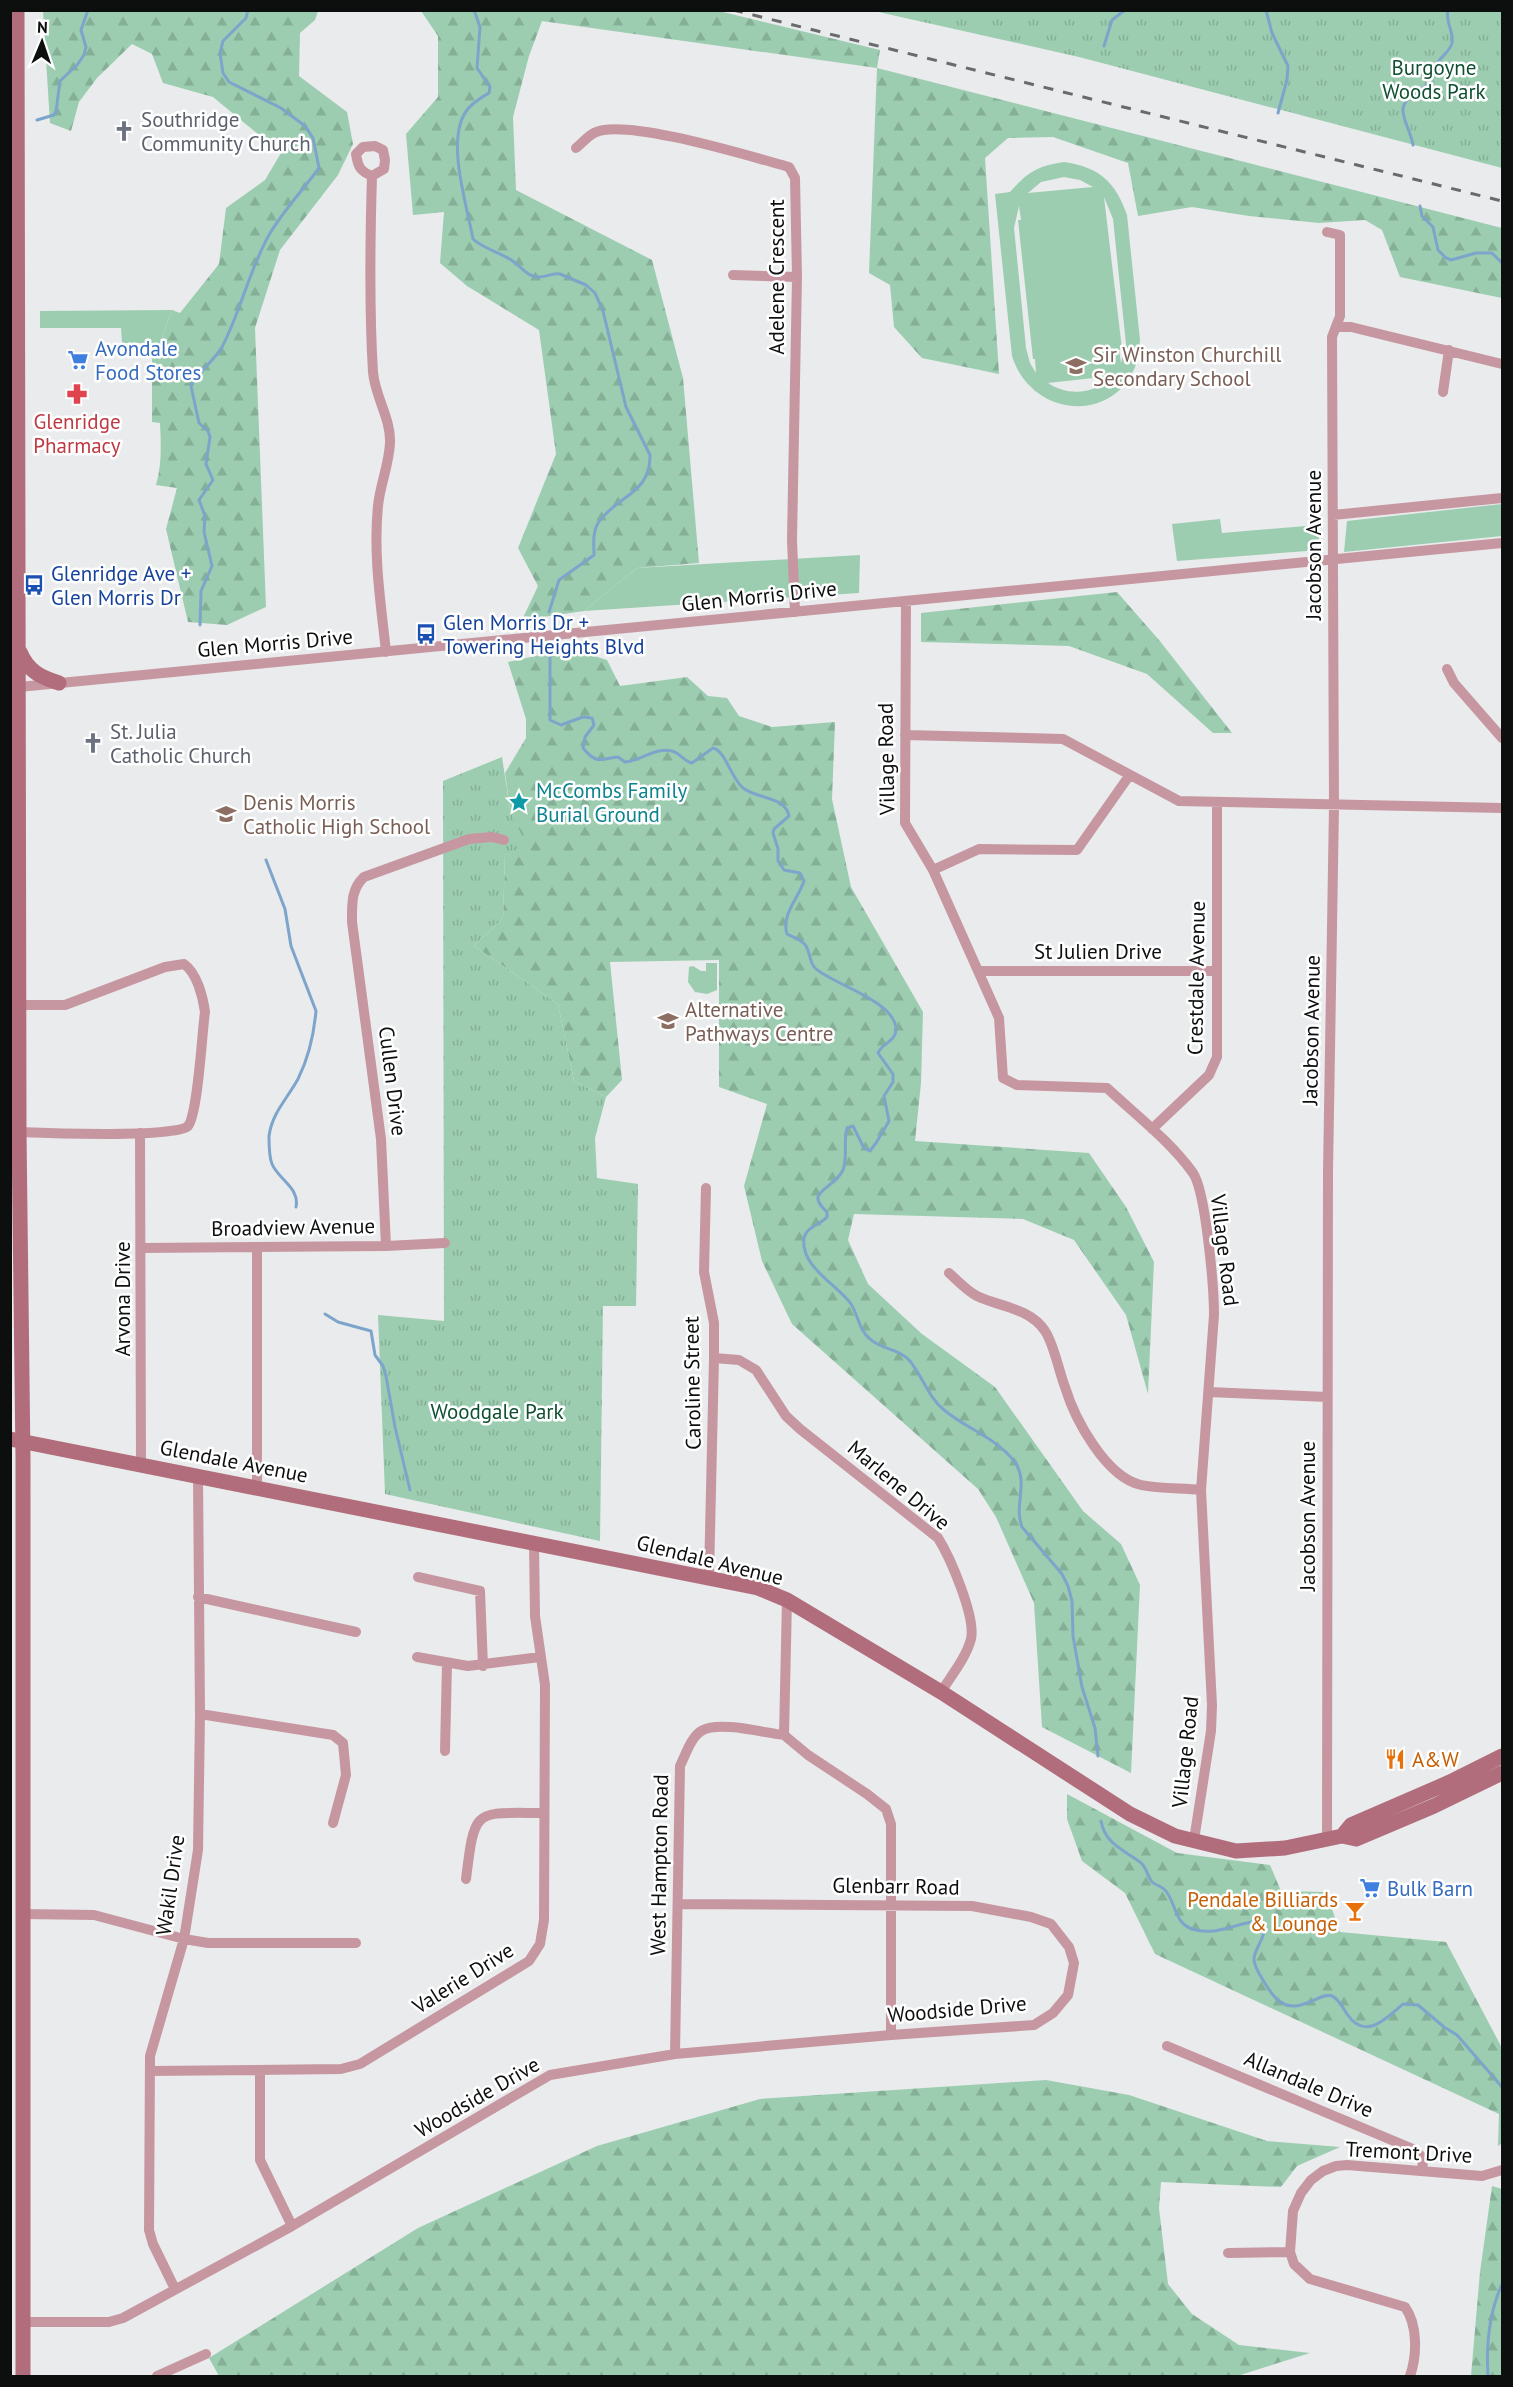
<svg xmlns="http://www.w3.org/2000/svg" width="1513" height="2387" viewBox="0 0 1513 2387" font-family="'PT Sans',sans-serif">
	<defs>
		<pattern id="forest-firs" width="22" height="20" patternUnits="userSpaceOnUse" patternTransform="scale(1.5)"><rect width="22" height="20" fill="#9ccdb0"/><path d="M5 1l3.5 6h-7zM16 11l3.5 6h-7z" fill="#85af96"/></pattern>
		<pattern id="park-tufts" width="24" height="20" patternUnits="userSpaceOnUse" patternTransform="scale(1.5)"><rect width="24" height="20" fill="#9ccdb0"/><path d="M3 7l-1-3M5 7V3M7 7l1-3M15 17l-1-3M17 17v-4M19 17l1-3" fill="none" stroke="#85af96"/></pattern>
	</defs>
	<rect width="100%" height="100%" fill="#e9ebed"/>
	<path fill="#9ccdb0" fill-rule="evenodd" d="M1064 162C1100 167 1116 183 1127 215L1140 340C1139 345 1140 352 1138 358 1120 425 1032 420 1012 356L995 194 1010 192C1028 172 1037 166 1064 162ZM1064 177 1080 180 1093 187 1028 193 1041 182ZM1104 197 1113 219 1126 344 1121 363 1119 350 1122 349ZM1019 206 1021 220H1018L1033 359H1035L1036 373 1030 363 1026 348 1014 228ZM1111 376C1096 395 1067 396 1048 383Z
		M172 310 160 343H122L121 328H40V311Z
		M1502 504V536L1344 552 1347 521Z
		M1220 519 1222 533 1318 525 1320 550 1177 561 1172 524Z
		M860 555 859 593 584 611 637 568Z
		M706 963H717V990L707 994 695 992 688 982 689 967 693 966 701 971H706Z"/>
	<path fill="url(#forest-firs)" d="M43 11H318L315 20 300 33 299 76 347 112 353 144 338 175 280 250 255 328 266 607 227 625 188 622 166 529 177 488 156 485C162 465 161 444 160 423L152 422V343H160L172 310 180 313 219 264 226 208 265 180 281 153 213 97 163 83 152 54 132 44 97 78 79 102 71 131 50 123Z
		M421 11H719L880 50 877 68 1502 228V298L1400 277 1382 230 1365 220 1319 223 1249 216 1192 207 1138 216 1128 163 1053 137 1008 138 985 158 999 374 922 358 894 327 890 285 869 273 877 68 542 21 529 56 513 117 516 190 652 260 683 378 699 563 637 568 584 611 522 620 538 586 518 548 556 454 539 330 467 286 440 263 444 212 413 215 406 134 438 97V36Z
		M1117 592 1159 640 1232 733H1213L1147 674 1069 646 921 642V613Z
		M584 653 607 660 620 686 687 677 708 696 727 698 739 716 772 727 835 722 832 799 851 887 923 1012 921 1083 915 1141 1089 1153 1126 1207 1154 1262 1148 1394 1126 1315 1074 1240 1023 1219 854 1214 848 1240 868 1284 922 1334 995 1387 1083 1511 1121 1544 1140 1585 1131 1773 1042 1727 1034 1603 996 1517 978 1489 792 1324 762 1261 744 1186 767 1104 719 1087V960L610 962 622 1080 606 1097 574 1081 558 1004 474 946 503 918 505 855 526 847 510 809 505 773 526 738V719L508 662 540 655 555 656Z
		M1067 1794 1177 1853 1270 1865 1281 1891 1326 1892 1340 1932 1446 1942 1502 2048V2143L1498 2146 1499 2114 1155 1954 1125 1893 1082 1861 1067 1819Z
		M1046 2080 1129 2095 1267 2141 1340 2147 1297 2166 1281 2187 1161 2182 1159 2208 1168 2284 1192 2314 1239 2345 1310 2353 1237 2376H219L209 2358 418 2228 597 2146 760 2099Z
		M1492 2186 1502 2189V2376H1471L1480 2272Z"/>
	<path fill="url(#park-tufts)" d="M874 11H1502V168L1079 57Z
		M502 757 510 809 527 847 505 855 503 918 474 946 558 1004 574 1081 606 1097 595 1138 597 1178 638 1184 636 1306H603L600 1541 385 1494 378 1315 444 1321 443 781Z"/>
	<g fill="none" stroke-linecap="round" stroke-linejoin="round">
		<path stroke="#7da5cb" stroke-width="3" d="M474 10 480 27 477 68 490 87 489 93C482 97 473 102 467 110 445 139 467 205 473 239 485 250 501 252 514 262 520 266 526 274 533 276 543 280 551 272 560 274L586 285 595 293 603 311 626 407 650 455C651 494 616 496 598 523 592 533 594 545 594 555L559 580 549 612
			M1266 10 1272 33 1288 66 1287 80 1278 113
			M1104 46 1112 20 1125 10
			M37 120 54 115 56 112 60 81 77 65 84 55 86 47 81 30 88 10
			M1413 145C1411 132 1402 119 1403 109 1405 94 1425 91 1432 79 1435 74 1434 67 1438 62 1443 55 1450 51 1452 43 1454 32 1445 21 1448 10
			M1420 206 1422 216 1433 227 1438 250 1446 258 1451 260 1476 253H1492L1502 263
			M200 625 201 591 212 566 204 532 205 516 199 500 213 480 206 464 210 437 208 431 199 423 191 386C194 376 215 360 222 347 241 311 249 270 269 235 283 211 303 190 319 168L313 138 305 126 281 108 229 82 223 73 220 53 223 41 246 18 248 10
			M550 642V720L561 725 583 717 592 718 594 725 585 737 583 748C597 765 600 759 618 757L625 762C641 761 655 747 672 751 680 753 683 761 692 763L713 748C725 750 731 778 743 788 757 799 785 796 789 816L774 829 773 833 778 849V861L784 870 800 873 804 881C798 899 781 915 787 934 794 938 802 939 806 946 810 953 810 963 815 968 832 984 893 1000 896 1028 897 1041 882 1043 878 1053L893 1074V1082L884 1096 889 1121 876 1143 870 1151 864 1148 853 1126 847 1128C843 1141 848 1157 843 1170 837 1183 820 1189 818 1197 817 1203 823 1208 827 1212V1217C820 1225 806 1227 804 1238 800 1267 838 1285 851 1304 858 1315 859 1330 870 1339 882 1350 900 1349 910 1361 922 1376 929 1398 944 1410 967 1429 995 1437 1014 1461 1030 1482 1013 1505 1022 1527L1062 1574 1068 1586 1072 1601 1073 1636 1082 1687 1095 1728 1098 1756
			M266 860 285 909 291 946 316 1011C314 1033 308 1059 298 1079 287 1099 272 1113 269 1136 269 1144 269 1157 272 1164 279 1180 300 1188 296 1207
			M325 1314 338 1322 371 1331 375 1355 383 1366 386 1376 395 1427 410 1490
			M1101 1821C1105 1844 1124 1850 1140 1862 1147 1867 1147 1876 1152 1882 1155 1885 1161 1886 1164 1889 1176 1900 1173 1922 1192 1929 1217 1937 1237 1922 1260 1921 1272 1932 1254 1947 1254 1959 1254 1968 1263 1980 1268 1988 1292 2027 1318 1990 1332 1996 1339 1999 1343 2008 1347 2014 1365 2041 1386 2019 1403 2004L1418 2005 1444 2027 1457 2035 1502 2087
			M1488 2376C1486 2345 1489 2313 1502 2284"/>
		<path stroke="#c797a1" stroke-width="10" d="M576 148C582 143 588 136 594 133 623 117 752 157 789 167L795 178 797 277 792 540 795 612
			M372 176C360 171 358 167 356 154L363 147 375 146 383 150 385 160 384 169 372 176C370 241 369 307 373 372 375 397 391 418 390 443 389 465 380 485 378 506 373 555 381 604 386 652
			M733 275 797 277
			M1337 327H1351L1502 364
			M1443 392 1449 350
			M1333 515 1502 498
			M906 601 905 823 933 870 999 1018 1003 1078 1017 1085 1107 1088C1136 1115 1170 1141 1193 1173 1206 1192 1214 1289 1214 1315L1201 1490 1212 1705 1211 1731 1194 1840
			M1447 669 1454 683 1502 738
			M19 687 1502 543
			M905 735 1063 739 1179 801 1502 808
			M933 870 979 849 1077 850 1129 776
			M979 971H1217
			M1152 1129 1209 1075 1217 1057V802
			M19 1132C43 1133 177 1138 188 1126 198 1114 202 1032 205 1012 203 997 197 973 184 964L165 967 65 1005H19
			M140 1133 141 1464
			M706 1188 704 1272 714 1323V1358L709 1577
			M386 1246 381 1139 352 922C352 904 351 889 364 877L469 839 492 837 504 840
			M257 1247V1487
			M142 1248 386 1246 445 1243
			M949 1273C957 1280 967 1291 977 1296 1000 1307 1030 1308 1045 1331 1054 1344 1059 1372 1065 1387 1075 1420 1106 1477 1141 1485 1160 1489 1182 1488 1201 1490
			M714 1358 739 1360 756 1370 786 1416 800 1429 938 1538C950 1557 976 1617 971 1639 966 1658 951 1676 941 1692
			M1209 1392 1327 1397
			M418 1577 480 1591 483 1666
			M198 1597 356 1632
			M417 1657 468 1666 540 1657
			M200 1714 333 1735 343 1743 346 1775 333 1823
			M784 1735 808 1755 867 1794 886 1809 891 1824V2035
			M784 1735 787 1600
			M445 1751 447 1663
			M1327 1841 1328 1172 1334 806 1332 337 1340 316V235L1327 232
			M466 1879C475 1806 474 1813 544 1813
			M23 1914 94 1915 184 1939 208 1943H356
			M1167 2046 1413 2149 1422 2157 1423 2170
			M675 2054 680 1766C686 1754 691 1736 703 1730 720 1721 765 1733 784 1735
			M150 2071 341 2069 360 2064 529 1961 540 1944 544 1920 545 1685 535 1616 534 1543
			M260 2071V2160L292 2226
			M1228 2253 1290 2252
			M175 2289 153 2244 149 2230 150 2056 184 1939 198 1850 200 1714 198 1476
			M24 2322H109L123 2318 292 2226 550 2075 675 2054 891 2035 1034 2025 1053 2013 1068 1995 1074 1963 1069 1947 1051 1924 1031 1917 972 1906 678 1904
			M157 2376 206 2354
			M1410 2376C1417 2356 1418 2325 1405 2307L1310 2279 1294 2264 1290 2252 1293 2211 1301 2193 1311 2180 1323 2171 1336 2166 1347 2165 1482 2176 1502 2170"/>
		<path stroke="#b26d7d" stroke-width="15" d="M17 10 19 1132 23 1459V2376
			M20 652C28 671 40 677 59 683
			M10 1439 758 1588 787 1600 941 1692 1130 1814 1175 1836 1236 1851 1285 1848 1342 1836 1356 1839 1434 1806 1502 1773
			M1342 1836 1351 1825 1450 1782 1502 1756"/>
		<path stroke="#696a6b" stroke-width="3" stroke-dasharray="10 10" stroke-linecap="butt" d="M733 10 1502 201"/>
	</g>
	<defs>
		<g id="church-bare" transform="scale(1.62)"><path d="M-1.2-6h2.4v3.5h3.3v2.4h-3.3V6h-2.4V-.1h-3.3v-2.4h3.3Z" fill="#6b7280" stroke="#fff" stroke-width="2.5" paint-order="stroke"/></g>
		<g id="supermarket-bare" transform="scale(1.62)"><path d="M-6-5.5h2.5l.6 2H6L4.5 2H-2.5L-4.4-4H-6ZM-1.5 3.2a1.3 1.3 0 1 0 .1 0ZM3 3.2a1.3 1.3 0 1 0 .1 0Z" fill="#3f7fe0" stroke="#fff" stroke-width="2.5" paint-order="stroke"/></g>
		<g id="school-bare" transform="scale(1.62)"><path d="M0-5L7-2L0 1L-7-2ZM-4 1L0 2.5L4 1V4Q0 6-4 4Z" fill="#8d6e63" stroke="#fff" stroke-width="2.5" paint-order="stroke"/></g>
		<g id="pharmacy-bare" transform="scale(1.62)"><path d="M-2-6h4v4h4v4h-4v4h-4v-4h-4v-4h4Z" fill="#e0444e" stroke="#fff" stroke-width="2.5" paint-order="stroke"/></g>
		<g id="bus-bare" transform="scale(1.62)"><path d="M-5-6H5V4H4V6H2V4H-2V6H-4V4H-5ZM-3.5-4V0h7V-4ZM-3.5 1.2v1.5H-2V1.2ZM2 1.2v1.5H3.5V1.2Z" fill="#1a4fb4" stroke="#fff" stroke-width="2.5" paint-order="stroke"/></g>
		<g id="sight-bare" transform="scale(1.62)"><path d="M0-6L1.8-2.2L6-1.7L2.9 1.2L3.7 5.4L0 3.3L-3.7 5.4L-2.9 1.2L-6-1.7L-1.8-2.2Z" fill="#0f9aa8" stroke="#fff" stroke-width="2.5" paint-order="stroke"/></g>
		<g id="restaurant-bare" transform="scale(1.62)"><path d="M-5-6h1v4h1v-4h1v4h1v-4h1v5L-1.5 .5V6h-2V.5L-5-1ZM5-6V6H3V1.5H1.5Q1.5-4 5-6Z" fill="#e8710a" stroke="#fff" stroke-width="2.5" paint-order="stroke"/></g>
		<g id="bar-bare" transform="scale(1.62)"><path d="M-6-5H6L.8 .8V4.5H3.5V6h-7V4.5H-.8V.8Z" fill="#e8710a" stroke="#fff" stroke-width="2.5" paint-order="stroke"/></g>
	</defs>
	<g fill-rule="evenodd">
		<use href="#church-bare" x="124" y="131"/>
		<use href="#supermarket-bare" x="78" y="360"/>
		<use href="#school-bare" x="1076" y="366"/>
		<use href="#pharmacy-bare" x="77" y="394"/>
		<use href="#bus-bare" x="34" y="585"/>
		<use href="#bus-bare" x="426" y="634"/>
		<use href="#church-bare" x="93" y="743"/>
		<use href="#sight-bare" x="519" y="802"/>
		<use href="#school-bare" x="226" y="814"/>
		<use href="#school-bare" x="668" y="1021"/>
		<use href="#restaurant-bare" x="1395" y="1759"/>
		<use href="#supermarket-bare" x="1370" y="1888"/>
		<use href="#bar-bare" x="1355" y="1911"/>
	</g>
	<g text-anchor="middle" dominant-baseline="central" stroke-width="5" stroke-linejoin="round" paint-order="stroke">
		<g font-size="21" fill="#0f4f32" stroke="#fff">
			<text x="1434" y="67">Burgoyne<tspan x="1434" dy="24">Woods Park</tspan></text>
			<text x="497" y="1411">Woodgale Park</text>
		</g>
		<g font-size="21" fill="#5b616d" stroke="#fff" text-anchor="start">
			<text x="141" y="119">Southridge<tspan x="141" dy="24">Community Church</tspan></text>
			<text x="110" y="731">St. Julia<tspan x="110" dy="24">Catholic Church</tspan></text>
		</g>
		<g font-size="21" fill="#0d0e0e" stroke="#fff">
			<text transform="translate(776 277) rotate(-90)">Adelene Crescent</text>
			<text transform="translate(1313 545) rotate(-90)">Jacobson Avenue</text>
			<text transform="translate(759 596) rotate(-6)">Glen Morris Drive</text>
			<text transform="translate(275 643) rotate(-5)">Glen Morris Drive</text>
			<text transform="translate(886 759) rotate(-91)">Village Road</text>
			<text x="1098" y="951">St Julien Drive</text>
			<text transform="translate(1196 978) rotate(-89)">Crestdale Avenue</text>
			<text transform="translate(1311 1030) rotate(-89)">Jacobson Avenue</text>
			<text transform="translate(393 1081) rotate(83)">Cullen Drive</text>
			<text transform="translate(293 1227) rotate(-1)">Broadview Avenue</text>
			<text transform="translate(1225 1250) rotate(83)">Village Road</text>
			<text transform="translate(122 1299) rotate(-90)">Arvona Drive</text>
			<text transform="translate(692 1383) rotate(-91)">Caroline Street</text>
			<text transform="translate(234 1461) rotate(11)">Glendale Avenue</text>
			<text transform="translate(899 1485) rotate(40)">Marlene Drive</text>
			<text transform="translate(1307 1516) rotate(-90)">Jacobson Avenue</text>
			<text transform="translate(710 1560) rotate(14)">Glendale Avenue</text>
			<text transform="translate(1185 1752) rotate(-84)">Village Road</text>
			<text transform="translate(659 1865) rotate(-89)">West Hampton Road</text>
			<text transform="translate(170 1885) rotate(-82)">Wakil Drive</text>
			<text transform="translate(896 1886) rotate(1)">Glenbarr Road</text>
			<text transform="translate(463 1978) rotate(-32)">Valerie Drive</text>
			<text transform="translate(957 2009) rotate(-5)">Woodside Drive</text>
			<text transform="translate(1309 2084) rotate(23)">Allandale Drive</text>
			<text transform="translate(477 2097) rotate(-30)">Woodside Drive</text>
			<text transform="translate(1409 2152) rotate(3)">Tremont Drive</text>
		</g>
		<g font-size="21" fill="#366cbe" stroke="#fff" text-anchor="start">
			<text x="95" y="348">Avondale<tspan x="95" dy="24">Food Stores</tspan></text>
			<text x="1387" y="1888">Bulk Barn</text>
		</g>
		<g font-size="21" fill="#785e54" stroke="#fff" text-anchor="start">
			<text x="1093" y="354">Sir Winston Churchill<tspan x="1093" dy="24">Secondary School</tspan></text>
			<text x="243" y="802">Denis Morris<tspan x="243" dy="24">Catholic High School</tspan></text>
			<text x="685" y="1009">Alternative<tspan x="685" dy="24">Pathways Centre</tspan></text>
		</g>
		<g font-size="21" fill="#be3a42" stroke="#fff">
			<text x="77" y="421">Glenridge<tspan x="77" dy="24">Pharmacy</tspan></text>
		</g>
		<g font-size="21" fill="#164399" stroke="#fff" text-anchor="start">
			<text x="51" y="573">Glenridge Ave +<tspan x="51" dy="24">Glen Morris Dr</tspan></text>
			<text x="443" y="622">Glen Morris Dr +<tspan x="443" dy="24">Towering Heights Blvd</tspan></text>
		</g>
		<g font-size="21" fill="#0d838f" stroke="#fff" text-anchor="start">
			<text x="536" y="790">McCombs Family<tspan x="536" dy="24">Burial Ground</tspan></text>
		</g>
		<g font-size="21" fill="#c56008" stroke="#fff" text-anchor="start">
			<text x="1412" y="1759">A&amp;W</text>
			<text x="1338" y="1899" text-anchor="end">Pendale Billiards<tspan x="1338" dy="24">&amp; Lounge</tspan></text>
		</g>
	</g>
	<rect width="1513" height="2387" fill="none" stroke="#0d0e0e" stroke-width="24"/>
	<g transform="translate(42 42) rotate(2)" stroke="#ffffff" stroke-width="4.5" paint-order="stroke">
	<path d="M0-4.5L10 22L0 15L-10 22Z" fill="#0d0e0e"/>
	<text y="-9" font-size="16" font-weight="bold" text-anchor="middle" fill="#0d0e0e">N</text>
	</g>
</svg>
